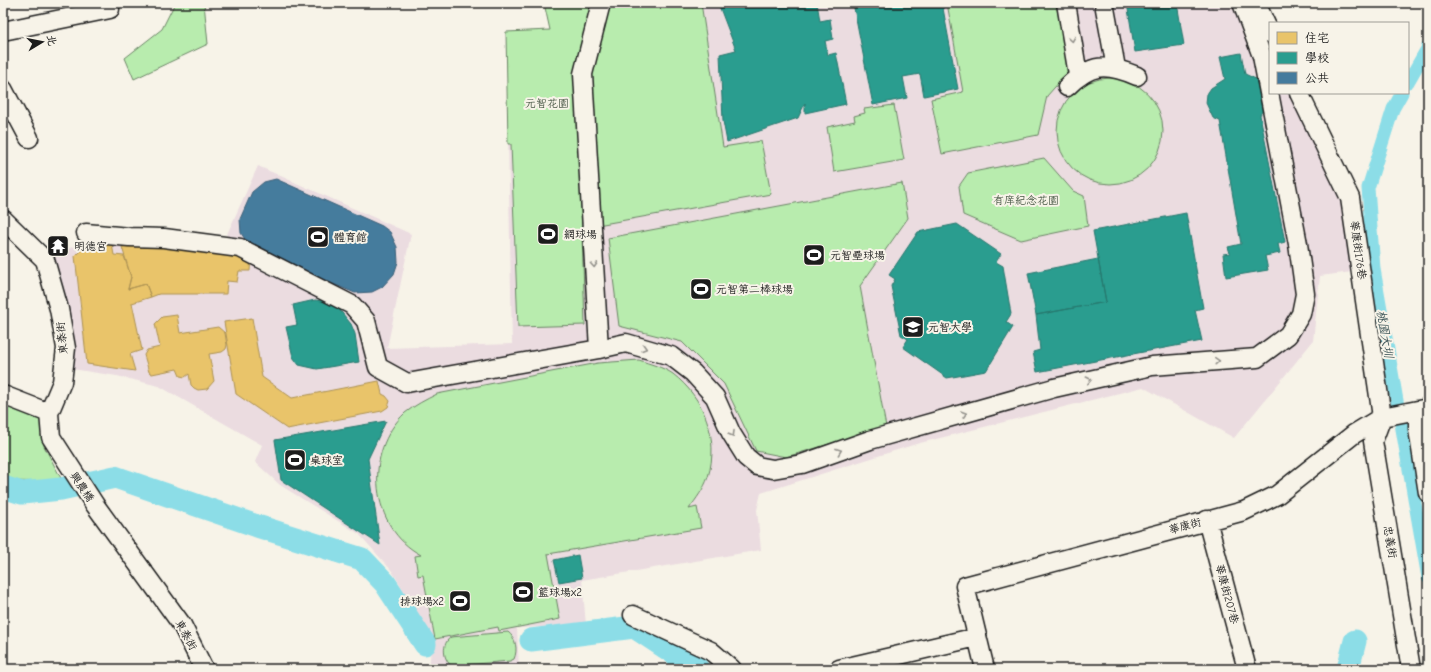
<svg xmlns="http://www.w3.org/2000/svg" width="1431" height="672" viewBox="0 0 1431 672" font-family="'Comic Neue','LXGW WenKai TC',sans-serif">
	<rect width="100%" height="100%" fill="#f7f3e8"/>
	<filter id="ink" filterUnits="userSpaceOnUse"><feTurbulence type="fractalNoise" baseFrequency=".025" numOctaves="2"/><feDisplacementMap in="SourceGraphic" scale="8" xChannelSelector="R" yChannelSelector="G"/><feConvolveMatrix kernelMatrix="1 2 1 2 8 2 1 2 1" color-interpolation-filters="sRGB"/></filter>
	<g filter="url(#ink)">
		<path fill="#ebdce0" d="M544 3H1252L1270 41V93H1294L1343 199 1352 272 1320 276 1313 341 1234 438 1143 387 916 444 761 493 757 510 761 550 582 580 586 625 517 628 519 669H429L432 639 392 571 359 534 280 485 255 462 262 445 159 386 117 376 72 369 49 256 93 239 218 254 258 166 411 234 387 348 512 344 506 32 550 30Z"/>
		<path fill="#b8ecae" stroke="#6a8465" d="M175 3H204L208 44 134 79 125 58 162 29Z
			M544 3H701L723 147 761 141 771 194 592 226 579 141 585 325 518 327 511 144H508L506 32 550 30Z
			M947 3H1056L1069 71 1047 96 1038 135 942 154 931 99 963 92Z
			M1057 131a53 53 0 1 1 106 0a53 53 0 1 1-106 0Z
			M894 105 904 160 834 172 827 127 855 121 854 116 865 113 864 109Z
			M1044 158 1073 191 1084 196 1088 226 1021 240 963 215 959 186 968 173Z
			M902 183 908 218 860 286 886 427 786 457 756 451 724 384 682 342 619 326 608 238Z
			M639 360C650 364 663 367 673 374 704 398 720 438 708 477 704 489 696 499 689 509L697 507 701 528 548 554 560 619 499 631 498 627 435 639 423 575 418 576 415 556 421 555C370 528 363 452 405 413 415 405 425 400 437 394L598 363Z
			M3 403 40 413 44 446 63 482 3 481Z
			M508 632C516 638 518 650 514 659L510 661 452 666C443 660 441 644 451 637Z"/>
		<path fill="#e9c46a" stroke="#ac9253" d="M112 244 114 255 124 256 131 277 128 289 146 284 151 297 132 303 142 350 130 354 135 371 87 364 75 256 83 248Z
			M140 244 237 252 251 257 250 271H239L237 282 227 281 226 294H159L151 297 146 284 128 289 131 277 122 247Z
			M177 315 180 333 218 327 225 333 227 345 226 349 222 352 209 354 214 381 207 389 198 390 194 388 191 385 189 374 185 377 180 376 177 369 152 374 149 372 144 355 147 350 160 347 155 324 162 317Z
			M252 318 262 377 292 398 379 381 382 394 386 396 390 401 388 407 382 411 287 429 236 394 224 322Z"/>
		<path fill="#2a9d8f" stroke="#26766c" d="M718 3H817L820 21 830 19 833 39 825 41 828 55 836 53 846 104 805 113V103L798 118 727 142 723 121 720 54 736 50Z
			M853 3H942L958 89 924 96 920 74 903 77 907 98 873 105Z
			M1127 3H1177L1184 45 1135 52Z
			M1241 53 1245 74 1260 81 1265 105 1260 115 1285 242 1278 244 1280 253 1265 256 1268 270 1226 277 1223 254 1230 253 1228 247 1241 244 1220 121 1213 118 1206 103 1207 94 1211 88 1225 79 1220 57Z
			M1186 213 1203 308 1195 310 1202 341 1037 372 1033 352 1040 350 1036 315 1106 302 1093 231Z
			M957 224 1001 254 996 262 1003 266 1011 314 1006 322 1013 327 986 371 947 378 903 347 908 339 901 335 891 286 895 279 889 275 918 232Z
			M1098 259 1106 302 1036 315 1028 273Z
			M315 300 328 302 338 308 351 324 355 334 359 362 317 369 299 365 293 357 286 327 297 325 293 305Z
			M386 421 368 459 380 545 281 480 275 440Z
			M578 555 582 578 559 582 554 560Z"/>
		<path fill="#457b9d" stroke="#395e76" d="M276 179 382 226 390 232 397 247 398 262 394 274 382 287 372 292 355 293 252 250 241 233 240 219 252 192 264 182Z
			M57 240 63 246 58 251 52 246Z"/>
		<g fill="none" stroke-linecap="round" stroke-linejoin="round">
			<path stroke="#8cdde7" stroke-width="13" d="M1408 82 1428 47
				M1402 93 1393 109 1368 188 1374 269 1428 578"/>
			<path stroke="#8cdde7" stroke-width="23" d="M3 487 22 493 61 489 115 477 257 526 362 559 385 583 425 644
				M531 640 634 627 698 669
				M1348 669 1355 641"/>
			<g stroke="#1c1c1c" stroke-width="21">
				<path id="minor" d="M601 3 583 74 599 349 626 343 671 356 693 373 715 397 731 433 746 457 757 466 773 469 802 464 870 440 1054 388 1152 366 1257 358 1288 335 1301 314 1305 294 1298 244 1262 56 1242 3
					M1066 3 1078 75
					M1104 3 1116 68
					M1256 3 1270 33
					M3 31 110 9 109 3
					M1067 87C1091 63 1106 63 1137 76
					M3 89 29 138
					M1299 93 1350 198 1382 417 1373 441 1411 669
					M3 219 45 260 59 309 66 348 62 382 49 413 51 437 95 505 182 625 204 669
					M86 233 129 237 164 238 240 248 352 305 366 321 378 367 407 383 599 349
					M3 395 49 413
					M1418 410V429L1428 493
					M1207 520 1247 669
					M633 615 711 651 732 669
					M839 669 977 637
					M985 669 965 586 1244 511 1277 495 1354 434 1382 417 1428 408"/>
			</g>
			<use href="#minor" stroke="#f7f3e8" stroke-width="18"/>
		</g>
		<defs><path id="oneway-chevron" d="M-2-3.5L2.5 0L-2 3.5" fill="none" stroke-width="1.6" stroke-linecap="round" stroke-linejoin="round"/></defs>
		<g stroke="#94928c">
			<use href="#oneway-chevron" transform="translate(1072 39) rotate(81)"/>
			<use href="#oneway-chevron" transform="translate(594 265) rotate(86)"/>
			<use href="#oneway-chevron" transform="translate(644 348) rotate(16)"/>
			<use href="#oneway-chevron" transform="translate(1217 361) rotate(-4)"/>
			<use href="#oneway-chevron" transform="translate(1089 380) rotate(-13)"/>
			<use href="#oneway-chevron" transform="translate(964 414) rotate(-16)"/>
			<use href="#oneway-chevron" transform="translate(732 434) rotate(60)"/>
			<use href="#oneway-chevron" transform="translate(839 451) rotate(-20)"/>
		</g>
	</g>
	<defs>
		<g id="stadium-square" transform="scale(1.15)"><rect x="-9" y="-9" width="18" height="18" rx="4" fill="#1c1c1c" stroke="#f7f3e8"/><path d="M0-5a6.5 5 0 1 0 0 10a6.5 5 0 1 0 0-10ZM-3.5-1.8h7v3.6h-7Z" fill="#fff"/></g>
		<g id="temple-square" transform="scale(1.15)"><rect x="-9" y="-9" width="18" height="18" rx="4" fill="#1c1c1c" stroke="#f7f3e8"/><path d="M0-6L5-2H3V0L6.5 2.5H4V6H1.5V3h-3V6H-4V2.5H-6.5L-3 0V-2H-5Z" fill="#fff"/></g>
		<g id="university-square" transform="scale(1.15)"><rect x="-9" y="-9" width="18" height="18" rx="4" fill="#1c1c1c" stroke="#f7f3e8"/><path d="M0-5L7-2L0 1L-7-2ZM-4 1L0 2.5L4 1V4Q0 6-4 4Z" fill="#fff"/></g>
	</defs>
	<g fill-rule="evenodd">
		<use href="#stadium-square" x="548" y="234"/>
		<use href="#stadium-square" x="318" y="237"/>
		<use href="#temple-square" x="58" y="246"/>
		<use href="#stadium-square" x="814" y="255"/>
		<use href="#stadium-square" x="701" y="289"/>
		<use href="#university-square" x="913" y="327"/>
		<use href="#stadium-square" x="295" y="460"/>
		<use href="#stadium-square" x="523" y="592"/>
		<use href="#stadium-square" x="460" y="601"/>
	</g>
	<g text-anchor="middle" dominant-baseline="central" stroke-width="4" stroke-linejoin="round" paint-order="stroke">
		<g font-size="11" fill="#4b5a48" stroke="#f7f3e8">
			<text x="547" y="103">元智花園</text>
			<text x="1026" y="200">有庠紀念花園</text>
		</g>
		<g font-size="11" fill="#1c1c1c" stroke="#f7f3e8" text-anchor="start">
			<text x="564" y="234">網球場</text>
			<text x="334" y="237">體育館</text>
			<text x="74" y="246">明德宮</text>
			<text x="830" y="255">元智壘球場</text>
			<text x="716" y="289">元智第二棒球場</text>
			<text x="928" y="327">元智大學</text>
			<text x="310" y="460">桌球室</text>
			<text x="538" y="592">籃球場x2</text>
			<text x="444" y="601" text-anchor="end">排球場x2</text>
		</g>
		<g font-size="11" fill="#1c1c1c" stroke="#f7f3e8">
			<text transform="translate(1358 250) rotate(82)">華康街176巷</text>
			<text transform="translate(62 338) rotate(-96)">東泰街</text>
			<text transform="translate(82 487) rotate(56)">興農橋</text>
			<text transform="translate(1185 526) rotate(-15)">華康街</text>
			<text transform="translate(1390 542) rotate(80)">忠義街</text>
			<text transform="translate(1227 594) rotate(75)">華康街207巷</text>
			<text transform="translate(186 635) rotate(61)">東泰街</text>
		</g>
		<g font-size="12" font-style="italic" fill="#3e5659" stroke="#f7f3e8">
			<text transform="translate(1385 334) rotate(80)">桃園大圳</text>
		</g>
	</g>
	<rect width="1431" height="672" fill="none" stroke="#f7f3e8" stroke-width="16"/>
	<rect x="8" y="8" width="1415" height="656" fill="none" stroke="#1c1c1c" stroke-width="1.5" filter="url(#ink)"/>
	<rect x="1269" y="22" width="140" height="72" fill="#f7f3e8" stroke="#9f9d96"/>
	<rect x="1277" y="32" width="20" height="12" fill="#e9c46a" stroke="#9f9d96"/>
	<text x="1305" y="42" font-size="12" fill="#1c1c1c">住宅</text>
	<rect x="1277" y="52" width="20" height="12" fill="#2a9d8f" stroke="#9f9d96"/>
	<text x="1305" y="62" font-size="12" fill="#1c1c1c">學校</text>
	<rect x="1277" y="72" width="20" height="12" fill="#457b9d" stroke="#9f9d96"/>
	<text x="1305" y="82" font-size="12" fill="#1c1c1c">公共</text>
	<g transform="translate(42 42) rotate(80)" stroke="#f7f3e8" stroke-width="3" paint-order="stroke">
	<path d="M0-3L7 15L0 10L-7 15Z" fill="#1c1c1c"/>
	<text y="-6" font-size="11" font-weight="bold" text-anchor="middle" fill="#1c1c1c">北</text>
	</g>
</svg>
